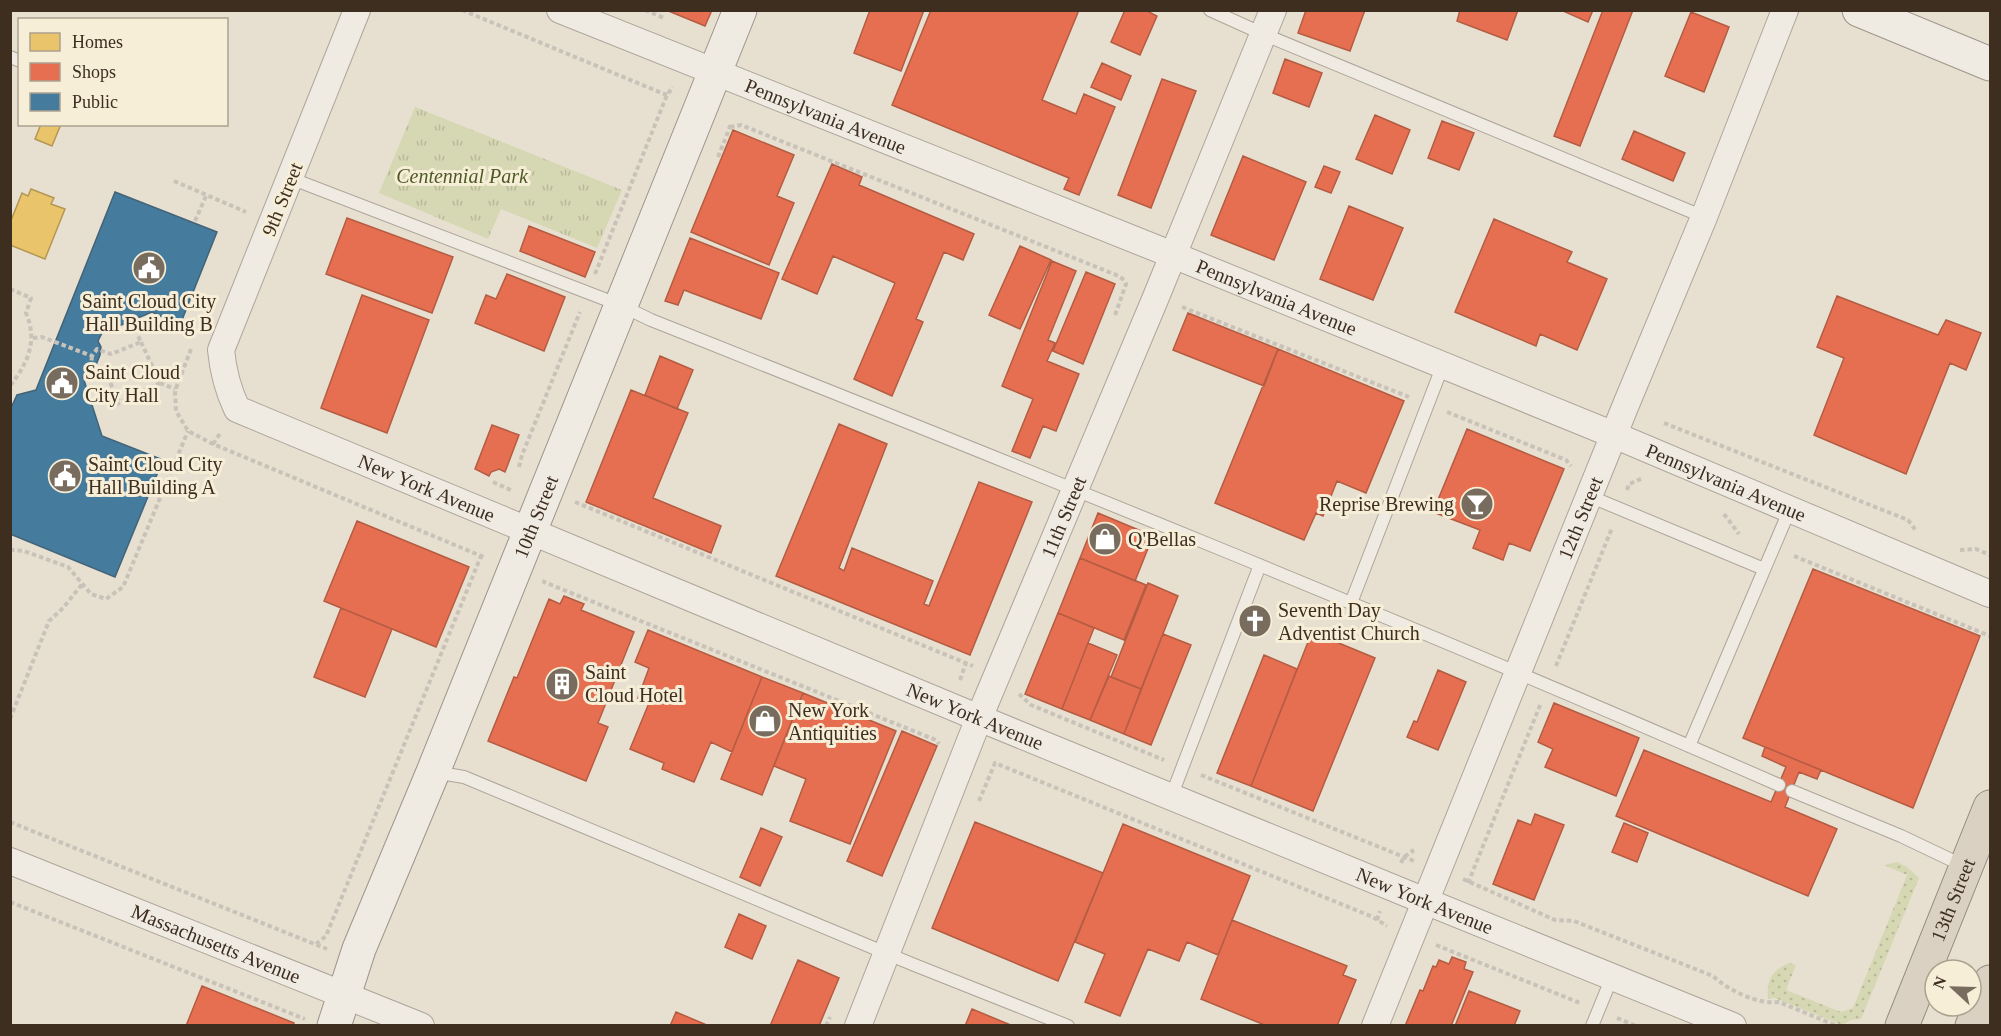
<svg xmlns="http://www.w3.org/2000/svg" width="2001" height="1036" viewBox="0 0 2001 1036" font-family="Georgia,serif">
	<defs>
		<pattern id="grass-dots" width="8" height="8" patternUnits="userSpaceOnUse" patternTransform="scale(1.5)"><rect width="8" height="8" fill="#d6d7b3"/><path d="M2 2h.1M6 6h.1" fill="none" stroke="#b9b99a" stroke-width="1.8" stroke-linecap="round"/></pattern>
		<pattern id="park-tufts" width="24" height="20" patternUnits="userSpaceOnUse" patternTransform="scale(1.5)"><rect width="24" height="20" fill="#d6d7b3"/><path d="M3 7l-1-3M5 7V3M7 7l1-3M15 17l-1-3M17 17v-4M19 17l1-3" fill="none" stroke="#b9b99a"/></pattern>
	</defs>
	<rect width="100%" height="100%" fill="#e7e0d1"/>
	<path fill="url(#grass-dots)" d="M1897 862 1907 867 1919 878 1861 1019 1851 1020 1842 1025 1775 998 1768 999C1766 981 1772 970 1789 963L1796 965 1786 990 1841 1012 1853 1008 1907 875 1884 865Z"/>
	<path fill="url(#park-tufts)" d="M415 107 622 190 597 248 501 209 488 239 379 193Z"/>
	<path fill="#e9c46a" stroke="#b59754" stroke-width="1.5" d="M41 124H61L52 146 35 139Z
		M31 189 54 198 51 204 65 209 45 259 10 245V223L22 193 28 196Z"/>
	<path fill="#e76f51" stroke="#b45c42" stroke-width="1.5" d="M666 10H712L705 26Z
		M870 10H924L901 71 854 53Z
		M931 10H1079L1042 100 1076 114 1084 94 1115 107 1079 195 1064 189 1069 178 892 105Z
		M1125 10H1145L1157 16 1140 55 1111 42Z
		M1306 10H1365L1350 51 1298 33Z
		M1460 10H1518L1507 40 1457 21Z
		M1561 10H1593L1588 22Z
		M1603 10H1633L1580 146 1554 136Z
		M1691 12 1729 27 1704 92 1665 76Z
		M1285 59 1322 73 1309 107 1273 93Z
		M1102 63 1131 76 1121 100 1091 87Z
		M1162 79 1196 91 1151 208 1118 195Z
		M1375 115 1410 130 1392 174 1356 159Z
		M1442 121 1474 133 1459 170 1428 158Z
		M733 130 794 155 777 196 794 203 769 265 691 232Z
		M1634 131 1685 153 1673 181 1622 159Z
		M1243 156 1306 182 1274 260 1211 235Z
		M832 164 862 177 859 185 974 234 963 260 944 252 916 319 923 322 892 396 854 379 895 283 833 256 817 294 782 279Z
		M1324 166 1340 172 1331 193 1315 187Z
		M1349 206 1403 228 1373 300 1320 279Z
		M347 218 453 257 432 313 326 274Z
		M1494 219 1572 252 1567 262 1607 279 1577 350 1540 334 1536 346 1455 312Z
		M529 226 595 252 585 277 520 251Z
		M690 238 779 273 761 319 684 290 678 305 665 301Z
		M1020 246 1051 260 1020 329 989 315Z
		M1052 261 1076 271 1048 340 1055 343 1047 361 1079 374 1056 431 1043 426 1030 458 1012 451 1033 399 1002 386Z
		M1086 272 1115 284 1083 364 1053 351Z
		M507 274 565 297 544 351 475 323 486 295 496 299Z
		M362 295 429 320 387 433 321 408Z
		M1837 296 1938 335 1946 320 1981 333 1966 370 1950 363 1906 474 1814 435 1844 358 1817 347Z
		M1188 313 1278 349 1264 386 1173 350Z
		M1278 349 1404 401 1366 493 1337 481 1323 516 1316 513 1304 540 1215 503Z
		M660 356 693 370 677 409 645 395Z
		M631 390 688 413 653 498 721 526 711 553 586 502Z
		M839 424 887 444 839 568 844 571 852 548 933 581 924 604 929 606 979 482 1032 502 970 655 776 576Z
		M492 425 519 435 505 472 499 469 491 472 489 476 475 469Z
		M1467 429 1564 469 1530 551 1509 543 1503 560 1473 548 1480 530 1433 512Z
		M1098 513 1153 536 1135 581 1080 558Z
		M357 521 469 567 436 647 324 601Z
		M1080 558 1146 585 1124 640 1058 613Z
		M1813 569 1980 636 1913 808 1743 738Z
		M1148 583 1178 596 1141 689 1111 677Z
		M564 596 584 604 581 610 634 632 598 723 608 727 586 781 488 741 514 677 517 678 549 599 560 604Z
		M341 608 392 629 365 697 314 677Z
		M1058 613 1094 628 1062 709 1025 694Z
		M648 630 762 677 732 752 711 742 694 782 662 769 664 763 630 749 649 703 638 698 649 668 635 662Z
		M1312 632 1375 658 1313 811 1251 786Z
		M1163 634 1191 645 1151 745 1124 734Z
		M1088 643 1117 655 1090 720 1062 709Z
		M1264 655 1297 669 1251 786 1217 773Z
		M1438 670 1466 682 1438 750 1407 737 1414 721 1417 722Z
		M1109 676 1141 689 1124 734 1090 720Z
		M762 677 803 693 762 795 721 779Z
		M803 693 896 731 850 844 790 821 806 779 774 766Z
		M1554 703 1639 738 1616 796 1545 767 1553 749 1538 742Z
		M902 731 937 746 882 876 847 861Z
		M1765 747 1821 770 1817 779 1799 772 1785 807 1837 829 1808 896 1616 816 1644 750 1771 802 1786 767 1762 756Z
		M1535 814 1564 825 1534 900 1493 884 1518 820 1531 825Z
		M975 822 1103 873 1058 981 932 928Z
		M1624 823 1648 833 1637 862 1612 852Z
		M1123 824 1250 876 1218 955 1187 942 1179 961 1148 949 1120 1016 1085 1002 1105 954 1075 942Z
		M761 828 782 837 760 886 740 877Z
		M739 914 766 926 752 959 725 947Z
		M1232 920 1347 966 1343 975 1356 980 1337 1026H1267L1201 999Z
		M1452 957 1466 962 1464 969 1473 972 1451 1026H1405L1420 990 1423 991 1433 966 1436 967 1439 960 1449 964Z
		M798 960 839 978 819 1026H770Z
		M202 986 294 1023 293 1026H186Z
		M1469 991 1520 1011 1514 1026H1455Z
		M972 1009 1013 1026H965Z
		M676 1012 709 1026H670Z"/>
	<path fill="#457b9d" stroke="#436478" stroke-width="1.5" d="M115 192 217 232 180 325 152 312 102 333 98 341 101 347 100 355 96 365 90 370 87 369 83 377 102 436 163 460 115 577 10 534V410L17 395 36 390Z"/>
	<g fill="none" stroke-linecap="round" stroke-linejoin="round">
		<g stroke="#ada599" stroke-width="14">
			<path id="lane" d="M1210 10 1263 34 1704 217
				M10 57 20 61
				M290 178 620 305 651 320C1029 470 1406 622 1779 785
				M1589 496 1764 569
				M1351 603 1443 365
				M1689 746 1790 509
				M434 772 464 777 912 964 1068 1026
				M1792 791 1901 836 1964 866
				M1171 797 1260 565
				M1592 1026 1612 977"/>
		</g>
		<g stroke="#ada599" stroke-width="28">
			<g id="street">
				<path id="s1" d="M357 10 221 350C223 371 228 390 237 409L979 718 1425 901 1733 1026"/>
				<path id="s2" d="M560 10 1173 255 1614 435 1990 594"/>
				<path id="s3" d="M10 861 421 1026"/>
				<path id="s4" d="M858 1026 979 718 1156 297 1273 10"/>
				<path id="s5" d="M1375 1026 1625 407 1704 217 1785 10"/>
			</g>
		</g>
		<g stroke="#9c958a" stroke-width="35">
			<g id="secondary">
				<path d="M1859 10 1990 64"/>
				<path id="s6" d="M334 1026 359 949 433 772 740 10"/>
			</g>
		</g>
		<g stroke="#928b80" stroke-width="35">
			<g id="highway">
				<path id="s7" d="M1902 1026 1990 807"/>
				<path d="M1972 1026 1990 982"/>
			</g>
		</g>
		<path stroke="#c8c2b9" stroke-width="4" stroke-dasharray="4.5 3" stroke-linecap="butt" d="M462 10 669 96
			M645 10 664 18
			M730 127 741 125 1119 276 1124 280 1126 284 1114 318
			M718 157 730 127 726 125
			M174 181 246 212
			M195 221 206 196
			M595 274 667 95 673 87
			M10 289 31 298 26 313C38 341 28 363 10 386
			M1182 307 1409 397
			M33 338 42 337 92 356 97 349 111 354 141 342 137 334
			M141 342 160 383 175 389
			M191 349 175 391 176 411 188 431 213 444 486 558
			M92 356 91 366 105 372 120 403
			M109 408 160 383
			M1447 412 1566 460 1571 466
			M1664 423 1908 520 1917 532
			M213 444 221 432
			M519 467 522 455 580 312
			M493 482 513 491
			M1627 490 1629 484 1643 478
			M575 502 973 666
			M1724 514 1739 534
			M10 550 24 551 68 567 91 594 106 599 123 587 188 431
			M1960 550 1976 549 1990 555
			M1794 556 1990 636
			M545 580 544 582 936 740 939 744
			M1556 666 1612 528
			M960 680 966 663
			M1019 694 1031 705 1164 760
			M10 719 49 621 63 608 83 583
			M1201 775 1414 861
			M979 801 995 763 1373 917 1387 926
			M10 822 327 949
			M1401 863 1404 857 1414 850
			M1463 879 1555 920 1574 921 1713 976C1728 990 1758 1005 1779 1002L1837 1026
			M1468 883 1541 703
			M10 902 305 1019
			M1377 920 1380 911
			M316 944 326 936 481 556
			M1436 945 1580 1003
			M1617 1018 1636 1026
			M826 1026 830 1017"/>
		<use href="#lane" stroke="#efebe3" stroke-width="12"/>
		<use href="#street" stroke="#efebe3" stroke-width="26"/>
		<use href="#secondary" stroke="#efebe3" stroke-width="33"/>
		<use href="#highway" stroke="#dad1c2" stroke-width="33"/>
	</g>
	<defs>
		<g id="civic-disc" transform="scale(1.725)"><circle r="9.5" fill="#786c5e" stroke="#f7eed8"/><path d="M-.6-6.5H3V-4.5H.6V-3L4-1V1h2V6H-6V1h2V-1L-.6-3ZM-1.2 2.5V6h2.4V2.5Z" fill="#fff"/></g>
		<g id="bar-disc" transform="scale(1.725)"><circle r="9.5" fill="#786c5e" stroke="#f7eed8"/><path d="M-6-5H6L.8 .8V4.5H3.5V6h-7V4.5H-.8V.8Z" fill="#fff"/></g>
		<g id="shop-disc" transform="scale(1.725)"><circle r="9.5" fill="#786c5e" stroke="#f7eed8"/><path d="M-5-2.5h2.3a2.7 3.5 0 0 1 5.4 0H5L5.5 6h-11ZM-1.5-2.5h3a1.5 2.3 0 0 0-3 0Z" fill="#fff"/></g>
		<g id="church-disc" transform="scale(1.725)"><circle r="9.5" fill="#786c5e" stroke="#f7eed8"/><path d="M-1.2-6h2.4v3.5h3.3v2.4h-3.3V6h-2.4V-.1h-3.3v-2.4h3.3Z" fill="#fff"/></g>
		<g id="building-disc" transform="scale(1.725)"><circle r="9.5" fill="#786c5e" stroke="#f7eed8"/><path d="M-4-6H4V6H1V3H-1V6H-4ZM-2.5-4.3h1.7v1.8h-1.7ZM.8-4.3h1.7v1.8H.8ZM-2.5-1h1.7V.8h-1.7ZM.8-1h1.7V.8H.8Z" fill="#fff"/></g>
	</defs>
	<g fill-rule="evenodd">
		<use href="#civic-disc" x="149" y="268"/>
		<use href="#civic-disc" x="62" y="383"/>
		<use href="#civic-disc" x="65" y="476"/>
		<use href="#bar-disc" x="1477" y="504"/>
		<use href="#shop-disc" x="1105" y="539"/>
		<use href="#church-disc" x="1255" y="621"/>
		<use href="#building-disc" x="562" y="684"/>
		<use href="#shop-disc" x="765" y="721"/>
	</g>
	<g text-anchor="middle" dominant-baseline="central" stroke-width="6" stroke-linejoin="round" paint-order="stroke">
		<g font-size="20" fill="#3d2e20" stroke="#f7eed8">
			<text stroke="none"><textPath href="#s2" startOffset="286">Pennsylvania Avenue</textPath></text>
			<text transform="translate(282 199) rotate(-68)">9th Street</text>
			<text stroke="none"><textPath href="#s2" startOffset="772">Pennsylvania Avenue</textPath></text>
			<text stroke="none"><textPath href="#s2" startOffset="1258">Pennsylvania Avenue</textPath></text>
			<text stroke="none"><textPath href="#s1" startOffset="633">New York Avenue</textPath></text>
			<text stroke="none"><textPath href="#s6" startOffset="548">10th Street</textPath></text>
			<text stroke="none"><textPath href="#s4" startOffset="549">11th Street</textPath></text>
			<text stroke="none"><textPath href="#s5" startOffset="548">12th Street</textPath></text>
			<text stroke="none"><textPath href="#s1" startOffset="1227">New York Avenue</textPath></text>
			<text stroke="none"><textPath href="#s7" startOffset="136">13th Street</textPath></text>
			<text stroke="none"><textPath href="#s1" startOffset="1713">New York Avenue</textPath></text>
			<text stroke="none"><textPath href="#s3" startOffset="222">Massachusetts Avenue</textPath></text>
		</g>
		<g font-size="20" font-style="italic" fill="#4d5a26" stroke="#f7eed8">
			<text x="462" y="176">Centennial Park</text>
		</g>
		<g font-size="20" fill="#3d2e20" stroke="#f7eed8" text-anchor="start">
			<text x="149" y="301" text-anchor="middle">Saint Cloud City<tspan x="149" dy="23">Hall Building B</tspan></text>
			<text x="85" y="372">Saint Cloud<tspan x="85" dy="23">City Hall</tspan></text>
			<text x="88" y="464">Saint Cloud City<tspan x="88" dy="23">Hall Building A</tspan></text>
			<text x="1454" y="504" text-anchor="end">Reprise Brewing</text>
			<text x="1128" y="539">Q'Bellas</text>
			<text x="1278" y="610">Seventh Day<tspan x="1278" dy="23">Adventist Church</tspan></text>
			<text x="585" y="672">Saint<tspan x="585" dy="23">Cloud Hotel</tspan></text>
			<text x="788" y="710">New York<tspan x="788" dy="23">Antiquities</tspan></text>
		</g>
	</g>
	<rect width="2001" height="1036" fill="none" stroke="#3d2e20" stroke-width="24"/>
	<rect x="18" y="18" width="210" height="108" fill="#f7eed8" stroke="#ada18e" stroke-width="1.5"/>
	<rect x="30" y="33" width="30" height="18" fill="#e9c46a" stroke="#ada18e" stroke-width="1.5"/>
	<text x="72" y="48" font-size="18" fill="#3d2e20">Homes</text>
	<rect x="30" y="63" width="30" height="18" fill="#e76f51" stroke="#ada18e" stroke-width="1.5"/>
	<text x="72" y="78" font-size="18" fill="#3d2e20">Shops</text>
	<rect x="30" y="93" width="30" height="18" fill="#457b9d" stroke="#ada18e" stroke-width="1.5"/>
	<text x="72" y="108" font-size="18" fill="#3d2e20">Public</text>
	<g transform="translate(1953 988) rotate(292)"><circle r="28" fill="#f7eed8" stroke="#ada18e" stroke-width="1.5"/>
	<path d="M0-4.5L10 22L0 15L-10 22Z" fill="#786c5e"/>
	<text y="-9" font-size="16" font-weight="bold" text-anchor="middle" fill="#3d2e20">N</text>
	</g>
</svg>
